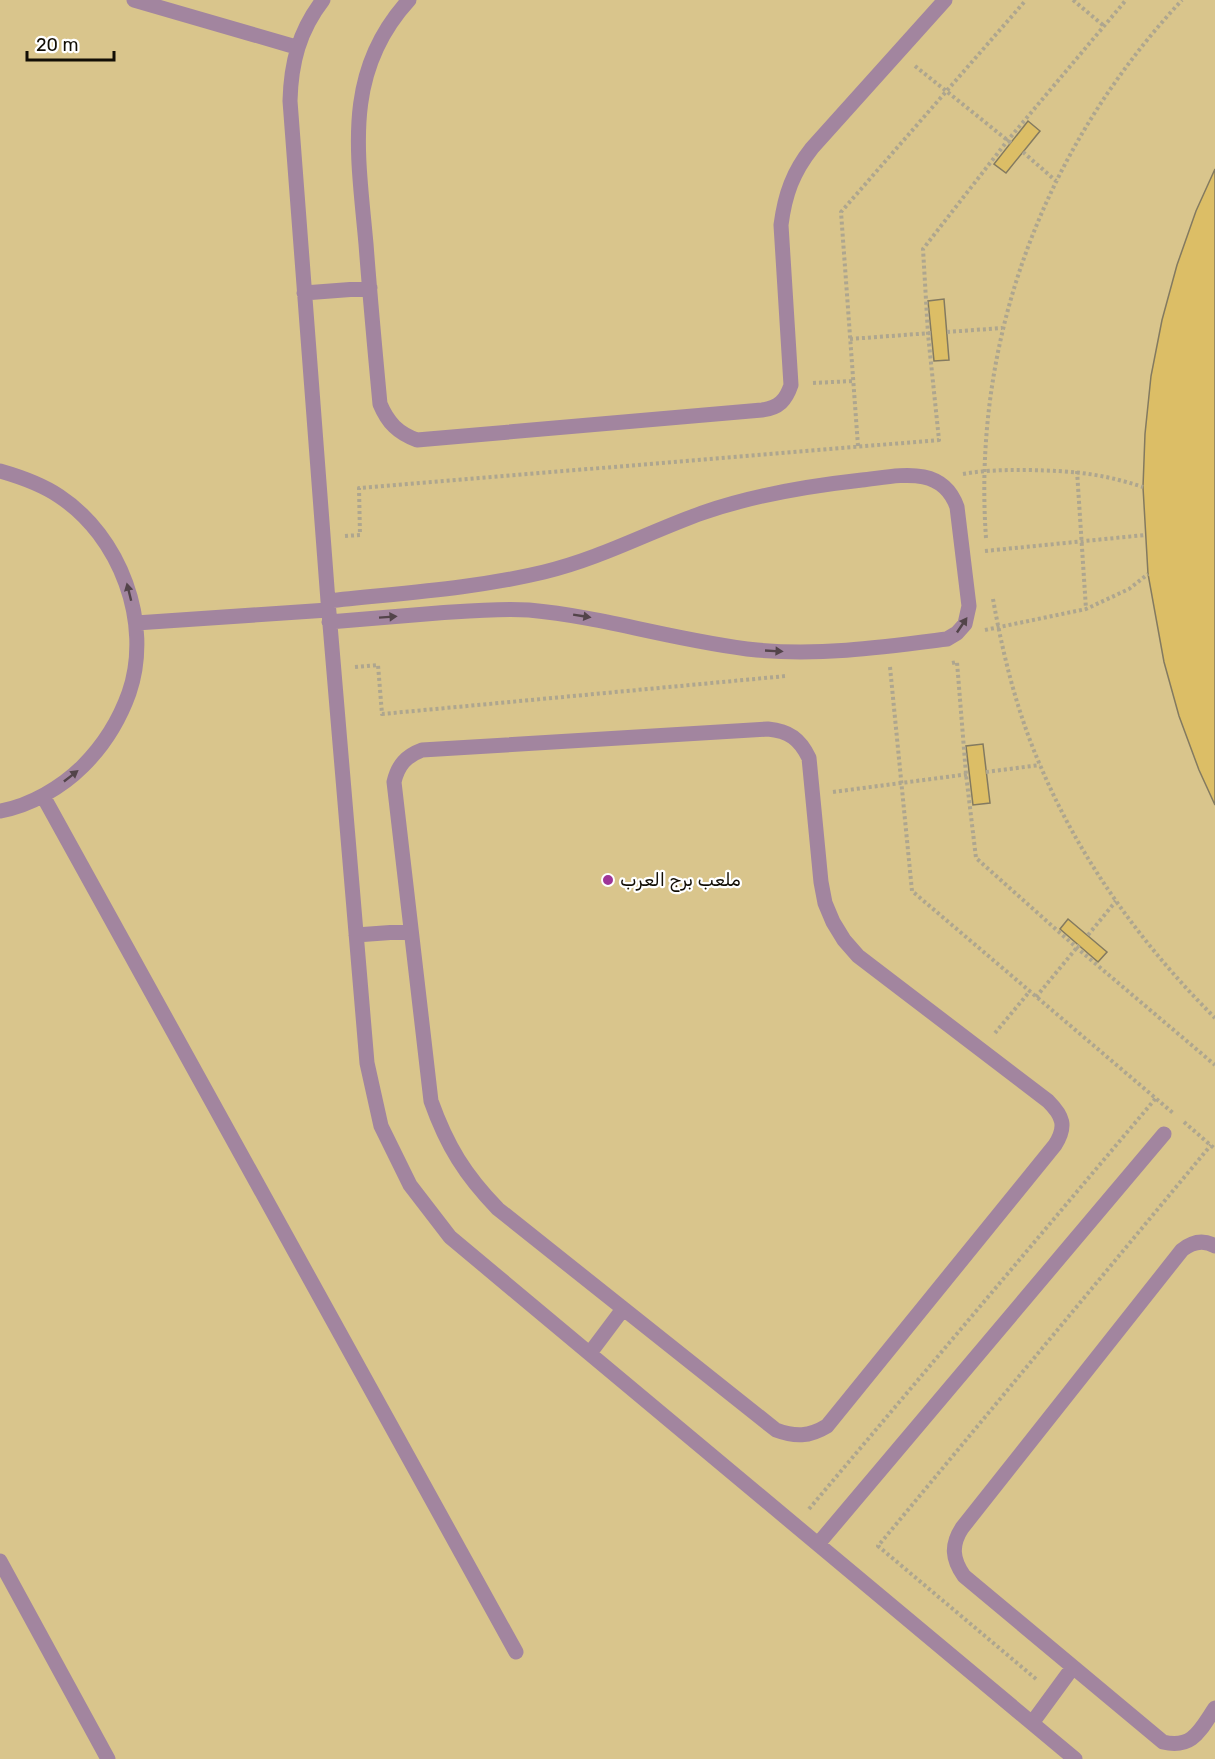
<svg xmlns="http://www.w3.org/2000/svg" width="1215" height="1759" viewBox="0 0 1215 1759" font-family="Rubik,'Noto Naskh Arabic',sans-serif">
	<rect width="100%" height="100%" fill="#f5ebce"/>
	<path fill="#d9c58c" d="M0 0H1215V1759H0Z"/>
	<path fill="#dcbe66" stroke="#837a60" stroke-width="1.5" d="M1028 121 1040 131 1006 173 994 164Z
		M1215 169V805L1199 770 1179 716 1164 662 1148 574 1143 487 1145 434 1151 376 1162 320 1177 265 1196 211Z
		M944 299 949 360 934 361 928 301Z
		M983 744 990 803 973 805 966 746Z
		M1068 919 1107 952 1098 962 1060 929Z"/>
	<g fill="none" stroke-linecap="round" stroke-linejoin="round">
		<path stroke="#aea68f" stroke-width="4" stroke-dasharray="3 3" stroke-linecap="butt" d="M1073 0 1104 26
			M915 66 1011 143
			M1023 152 1056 181
			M947 332 1002 328
			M850 339 931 333
			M813 383 853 381
			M858 446 841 212 1026 0
			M1077 471 1086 609
			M963 474C985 470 1006 470 1028 470 1073 471 1100 473 1143 487
			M345 536 360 535 359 488 939 440 928 334 923 249 1008 140 1126 0
			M986 538C972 337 1045 147 1182 0
			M985 551 1145 535
			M993 599C1003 655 1017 712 1040 765 1080 860 1142 945 1215 1018
			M985 630 1086 609 1129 589 1148 574
			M952 663 957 662 966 774 976 858 1077 948 1215 1065
			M355 667 378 665 382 714 786 676
			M890 667 912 891 1173 1113
			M986 772 1040 765
			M833 792 969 774
			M1088 935 1116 901
			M1036 997 1079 945
			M995 1033 1030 991
			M1184 1122 1215 1149
			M809 1509 1156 1098
			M1036 1679 878 1546 1211 1145"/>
		<path stroke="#a2859f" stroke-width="15" d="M134 0 296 47
			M323 0C299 31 291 63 290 101L328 601 367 1063 381 1126 410 1185 450 1237 1075 1759
			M409 0C342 73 358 154 366 244 370 297 375 351 380 404 388 423 398 433 417 440L762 410C779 408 786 400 791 385L781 225C785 194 793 172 812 148L945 0
			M304 293 370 288
			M0 471C21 477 41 484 59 496 120 536 153 623 129 693 119 721 104 745 83 766 62 787 30 806 0 811
			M328 601C400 593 473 589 544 572 599 559 649 532 702 513 753 495 808 486 862 480 898 476 942 464 957 507L969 606 965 624 957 633 947 639C884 647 821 656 757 650 680 642 606 617 529 610 499 608 468 611 438 613 402 616 366 619 329 622
			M136 623 328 610
			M768 729C789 731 800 739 809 758L821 882 825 903 833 922 844 940 858 956 1048 1101C1063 1116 1067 1126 1055 1145L827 1426C809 1437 795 1437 776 1430L498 1209C465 1175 447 1146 431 1101L394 782C398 765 406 756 422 750Z
			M43 796 516 1652
			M356 935 411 931
			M1215 1246C1203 1239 1192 1242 1182 1250L962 1528C951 1545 952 1559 964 1576L1163 1742C1193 1749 1200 1730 1215 1708
			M590 1353 623 1309
			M818 1544 1164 1134
			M0 1561 108 1759
			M1032 1723 1073 1667"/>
	</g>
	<defs><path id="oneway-solid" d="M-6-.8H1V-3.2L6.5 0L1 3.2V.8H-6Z" transform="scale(1.5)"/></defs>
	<g fill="#53444a">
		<use href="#oneway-solid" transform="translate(129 592) rotate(-104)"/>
		<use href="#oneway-solid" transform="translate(582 616) rotate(9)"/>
		<use href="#oneway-solid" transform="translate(388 617) rotate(-4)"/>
		<use href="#oneway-solid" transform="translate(962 625) rotate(-56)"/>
		<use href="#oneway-solid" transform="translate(774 651) rotate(3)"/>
		<use href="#oneway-solid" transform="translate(71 776) rotate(-38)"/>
	</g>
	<circle fill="#9e3598" stroke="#fff" stroke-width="2" cx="608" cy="880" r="6"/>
	<g text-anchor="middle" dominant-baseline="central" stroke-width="4.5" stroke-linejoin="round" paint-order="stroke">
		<g font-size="18" fill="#120e05" stroke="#fff" text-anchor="start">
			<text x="620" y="880">ملعب برج العرب</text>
		</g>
	</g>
	<path d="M27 51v9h87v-9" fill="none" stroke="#120e05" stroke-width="3"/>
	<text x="36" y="51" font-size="18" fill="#120e05" stroke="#ffffff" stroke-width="4.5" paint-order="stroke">20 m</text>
</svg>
